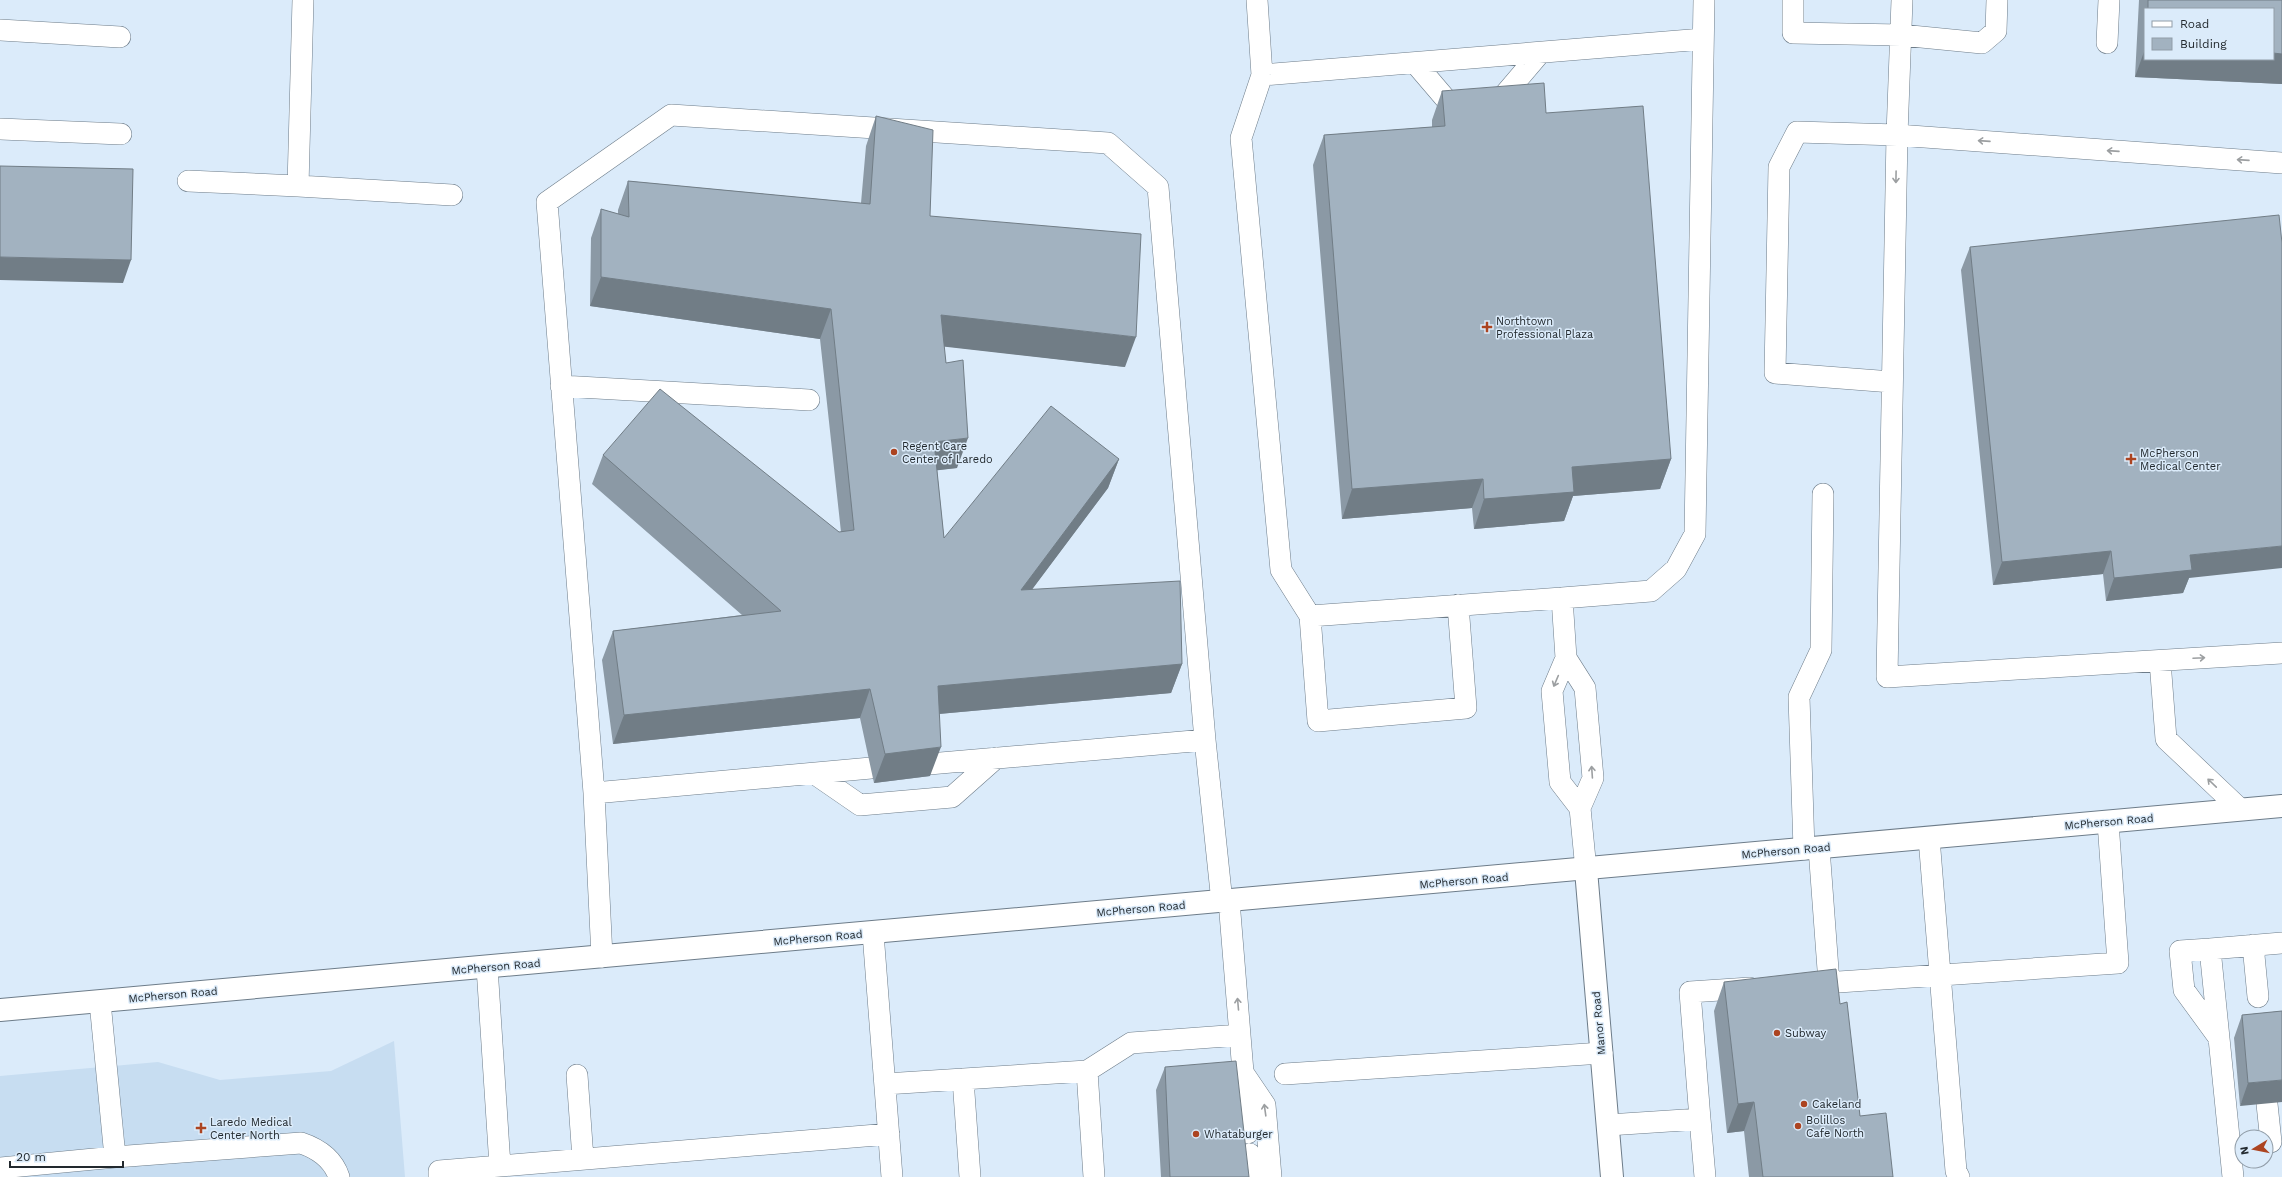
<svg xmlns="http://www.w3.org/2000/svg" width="2282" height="1177" viewBox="0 0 2282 1177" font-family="'Work Sans',sans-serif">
	<rect width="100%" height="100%" fill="#dbebfa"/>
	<path fill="#c7ddf1" d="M394 1041 405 1177H0V1076L158 1062 220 1080 331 1071Z"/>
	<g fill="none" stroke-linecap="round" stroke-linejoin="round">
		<g stroke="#6d7c89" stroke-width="22">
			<path id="service" d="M1257 0 1262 75 1703 39
				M1793 0V33L1901 35 1982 43 1996 31 1997 0
				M0 30 120 37
				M2107 43 2109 0
				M1415 63 1450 104 1500 100 1540 53
				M1262 75 1241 138 1281 570 1310 616 1318 721 1466 708 1458 605
				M0 129 121 134
				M2282 163 1897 135 1887 677 2282 653
				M188 181 298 186 303 0
				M298 186 452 195
				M1892 382 1775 373 1779 167 1797 132 1897 135 1902 0
				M561 386 809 400
				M1310 616 1562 598
				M1566 658 1562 598 1651 591 1676 569 1695 534 1704 0
				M2160 661 2166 739 2240 809
				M929 764 1205 740
				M815 774 860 805 952 797 996 758
				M594 793 871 768
				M1580 808 1560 782 1552 691 1566 658 1585 688 1593 778 1580 808 1586 870
				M1929 838 1956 1171 1959 1177
				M1819 848 1829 983
				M1804 849 1799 697 1821 650 1823 494
				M1229 901 1248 1133
				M873 933 892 1177
				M2253 945 2258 997
				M2210 949 2180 951 2184 990 2219 1038
				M602 957 594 793 547 202 671 115 1108 143 1158 187 1205 740 1222 902
				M1809 984 2118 963 2108 822
				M100 1002 115 1157
				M1087 1071 1131 1043 1240 1035
				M1244 1074 1265 1105 1271 1177
				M1285 1074 1602 1053
				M577 1075 583 1159
				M963 1079 970 1177
				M885 1084 1087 1071 1094 1177
				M2267 1104 2271 1142
				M1700 1119 1705 1177
				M1608 1125 1700 1119 1690 992 1750 988
				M1250 1154 1252 1177
				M500 1166 889 1134
				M0 1168 115 1157 301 1143C319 1149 333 1159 339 1177
				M439 1177V1171L500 1166 487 967
				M2233 1177 2210 949 2282 943"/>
		</g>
		<g stroke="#6d7c89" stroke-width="24">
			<path id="minor" d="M1586 870 1612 1177"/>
		</g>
		<g stroke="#6d7c89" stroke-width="24">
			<path id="secondary" d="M0 1010 2282 806"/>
		</g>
		<use href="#service" stroke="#fff" stroke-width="21"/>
		<use href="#minor" stroke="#fff" stroke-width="22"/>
		<use href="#secondary" stroke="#fff" stroke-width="22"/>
	</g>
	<path fill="#8b99a5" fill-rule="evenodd" d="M2139 0H2282V84L2135 77ZM2145 9H2273L2145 59Z
		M1442 91 1546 113 1671 459 1660 489 1573 496 1564 521 1474 529 1472 508 1342 519 1313 165 1324 135 1432 127V120Z
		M876 116 930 216 1125 367 944 346 957 468 937 470 944 538 1119 459 1108 488 1032 589 1182 664 1171 693 939 714 930 776 874 783 860 718 613 744 602 660 613 631 742 615 592 484 603 455 839 532H841L820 339 590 306 591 238 601 209 618 214V210L628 181 861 203 866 146Z
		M1970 247 2189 578 2183 593 2106 601 2103 574 1993 585 1961 270Z
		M1724 982 1840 1004 1860 1116 1893 1177H1749L1744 1131 1727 1133 1714 1011Z
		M2282 1011 2240 1106 2234 1038 2242 1015Z
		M1165 1067 1249 1177H1161L1156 1090Z"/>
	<path fill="#717d86" d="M2145 49V59H2273V53L2282 54V84L2135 77Z
		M0 257 131 260 123 283 0 280Z
		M601 277 831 309 820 339 590 306Z
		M941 315 1136 337 1125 367 930 345Z
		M968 438 957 468 923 472 934 442Z
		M1119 459 1108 488 1010 619 1021 590Z
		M1671 459 1660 489 1573 496 1564 521 1474 529 1484 499 1572 467Z
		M1483 479 1472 508 1342 519 1352 489Z
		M2282 546V568L2189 578 2183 593 2106 601 2114 578 2190 555Z
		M2111 551 2103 574 1993 585 2002 562Z
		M1182 664 1171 693 927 715 938 686Z
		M870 689 860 718 613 744 624 715Z
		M941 747 930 776 874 783 885 754Z
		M2282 1080V1102L2240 1106 2248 1083Z
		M1754 1102 1744 1131 1727 1133 1738 1104Z"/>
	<path fill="#a2b2c0" stroke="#717d86" d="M2148 0H2282V54L2273 53V9H2148Z
		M1544 83 1546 113 1643 106 1671 459 1572 467 1574 492 1484 499 1483 479 1352 489 1324 135 1445 126 1442 91Z
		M876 116 933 130 930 216 1141 234 1136 337 941 315 946 363 963 360 968 438 934 442 944 538 1051 406 1119 459 1021 590 1180 581 1182 664 938 686 941 747 885 754 870 689 624 715 613 631 781 611 603 455 660 389 839 532 854 530 831 309 601 277V209L629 217 628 181 870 204Z
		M0 166 133 169 131 260 0 257Z
		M2279 215 2282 243V546L2190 555 2192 570 2114 578 2111 551 2002 562 1970 247Z
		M1836 969 1840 1004 1847 1002 1860 1116 1886 1113 1893 1177H1763L1754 1102 1738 1104 1724 982Z
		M2282 1011V1080L2248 1083 2242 1015Z
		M1236 1061 1249 1177H1170L1165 1067Z"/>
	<defs><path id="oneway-shaft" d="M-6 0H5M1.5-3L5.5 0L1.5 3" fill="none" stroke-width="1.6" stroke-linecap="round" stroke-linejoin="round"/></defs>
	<g stroke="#9c9fa1">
		<use href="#oneway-shaft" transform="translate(1984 141) rotate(-176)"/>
		<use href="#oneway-shaft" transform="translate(2113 151) rotate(-176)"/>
		<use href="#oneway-shaft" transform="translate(2243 160) rotate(-176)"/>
		<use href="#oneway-shaft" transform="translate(1896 177) rotate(91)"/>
		<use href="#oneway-shaft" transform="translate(2199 658) rotate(-3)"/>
		<use href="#oneway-shaft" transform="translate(1556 681) rotate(113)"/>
		<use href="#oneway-shaft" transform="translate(1592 772) rotate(-94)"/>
		<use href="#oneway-shaft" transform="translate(2212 783) rotate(-136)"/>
		<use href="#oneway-shaft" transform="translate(1238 1004) rotate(-95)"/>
		<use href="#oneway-shaft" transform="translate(1265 1110) rotate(-98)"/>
	</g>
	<g fill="#ac4421" stroke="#dbebfa" stroke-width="1.5">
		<path d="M1485 321h4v4h4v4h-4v4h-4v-4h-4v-4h4z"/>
		<circle cx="894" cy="452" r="4"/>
		<path d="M2129 453h4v4h4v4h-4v4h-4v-4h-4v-4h4z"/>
		<circle cx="1777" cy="1033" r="4"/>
		<circle cx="1804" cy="1104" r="4"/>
		<circle cx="1798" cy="1126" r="4"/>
		<path d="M199 1122h4v4h4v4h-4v4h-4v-4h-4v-4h4z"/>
		<circle cx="1196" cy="1134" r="4"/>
	</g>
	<g text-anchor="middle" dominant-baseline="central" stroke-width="3" stroke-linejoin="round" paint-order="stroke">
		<g font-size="11" fill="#22292e" stroke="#dbebfa" text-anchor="start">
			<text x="1496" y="321">Northtown<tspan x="1496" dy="13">Professional Plaza</tspan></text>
			<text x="902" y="446">Regent Care<tspan x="902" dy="13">Center of Laredo</tspan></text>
			<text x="2140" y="453">McPherson<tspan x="2140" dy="13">Medical Center</tspan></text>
			<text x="1785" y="1033">Subway</text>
			<text x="1812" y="1104">Cakeland</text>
			<text x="1806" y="1120">Bolillos<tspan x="1806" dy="13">Cafe North</tspan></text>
			<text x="210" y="1122">Laredo Medical<tspan x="210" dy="13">Center North</tspan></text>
			<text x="1204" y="1134">Whataburger</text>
		</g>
		<g font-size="11" fill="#22292e" stroke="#dbebfa">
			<text transform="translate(2109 822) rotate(-5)">McPherson Road</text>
			<text transform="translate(1786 851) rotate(-5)">McPherson Road</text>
			<text transform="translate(1464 881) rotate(-5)">McPherson Road</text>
			<text transform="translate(1141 909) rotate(-5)">McPherson Road</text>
			<text transform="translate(818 938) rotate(-5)">McPherson Road</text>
			<text transform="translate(496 967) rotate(-5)">McPherson Road</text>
			<text transform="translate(173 995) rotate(-5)">McPherson Road</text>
			<text transform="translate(1599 1023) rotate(-95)">Manor Road</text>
		</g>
	</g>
	<rect x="2144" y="8" width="130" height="52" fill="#dbebfa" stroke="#919da8"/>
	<rect x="2152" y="21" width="20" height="6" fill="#ffffff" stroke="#919da8"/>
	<text x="2180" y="28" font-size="12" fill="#22292e">Road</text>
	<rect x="2152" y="38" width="20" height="12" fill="#a2b2c0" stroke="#919da8"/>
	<text x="2180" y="48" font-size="12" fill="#22292e">Building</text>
	<g transform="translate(2254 1149) rotate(260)"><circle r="19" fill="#dbebfa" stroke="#919da8"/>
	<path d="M0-3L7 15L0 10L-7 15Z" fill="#ac4421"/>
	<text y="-6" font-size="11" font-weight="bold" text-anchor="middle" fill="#22292e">N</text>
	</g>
	<path d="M10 1161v6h113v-6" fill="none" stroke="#22292e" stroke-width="2"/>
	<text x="16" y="1161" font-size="12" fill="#22292e" stroke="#dbebfa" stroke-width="3" paint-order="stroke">20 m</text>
</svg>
